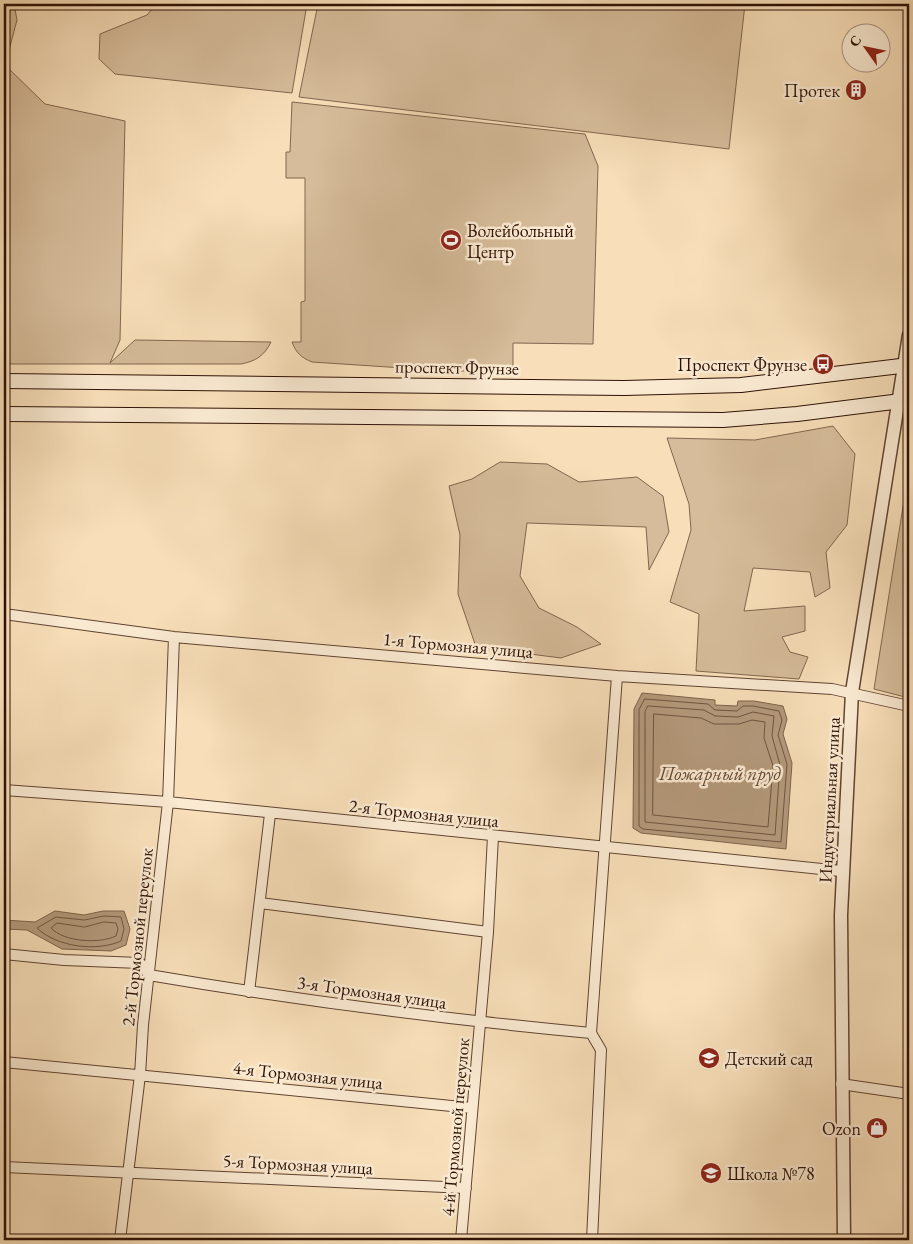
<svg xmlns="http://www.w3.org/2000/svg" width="913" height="1244" viewBox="0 0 913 1244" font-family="'EB Garamond',serif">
	<rect width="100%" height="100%" fill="#f8dfb9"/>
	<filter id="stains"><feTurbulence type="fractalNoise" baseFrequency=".004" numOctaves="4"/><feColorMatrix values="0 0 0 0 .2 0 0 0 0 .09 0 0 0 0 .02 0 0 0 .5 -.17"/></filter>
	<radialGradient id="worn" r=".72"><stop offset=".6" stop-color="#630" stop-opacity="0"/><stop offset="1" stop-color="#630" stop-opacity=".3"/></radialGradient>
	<path fill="#d6bc9a" stroke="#82664f" d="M4 4H14L17 20 5 65 45 104 125 121 120 340 110 363 135 340 271 342C264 356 256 361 241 364H4Z
		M156 4H307L292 93 115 74 99 59 100 34 147 15Z
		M318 4H745L729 149 299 97Z
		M292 102 585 134 598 166 593 344 513 343V371H449L312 362C302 358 296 353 292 342H301V302L305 301V178H286V152H290Z
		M833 426 855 454 847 525 826 552 830 588 815 597 810 572 753 568 744 611 805 606V631L782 637 790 652 808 657 799 679 696 671 699 614 670 602 691 530 689 504 667 438 755 440Z
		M500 462 547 464 579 482 637 477 663 496 669 532 649 570 646 527 527 523 520 576 539 608 577 627 601 644 561 658 476 647 458 594 460 535 449 486 472 479Z
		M909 469V698L874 689Z"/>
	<path fill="#b3997b" stroke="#7e634b" d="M642 693 715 700V705L737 706 738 701H754L783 706 787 719 783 734 792 763 786 849 641 833 633 828 634 709Z
		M55 911 84 915 103 911H124L130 929 126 945 111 951 62 949 27 930 4 929V920L35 922Z"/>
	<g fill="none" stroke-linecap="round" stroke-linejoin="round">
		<path stroke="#705540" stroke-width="1" d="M645 699 708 704 715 710 737 711 743 706H753L779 711 782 720 778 735 787 764 781 842 643 829 639 826V710Z
			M648 706 704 710 715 716 738 717 753 712 774 716 772 736 780 765 775 835 645 822V712Z
			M654 714 701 718 714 724H739L752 720 765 722 764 738 773 766 768 827 653 815Z
			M104 916 121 917 124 929 121 941C96 952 57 947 37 928L56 917 84 920Z
			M104 922 116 923 118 929 116 936C99 944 64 942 51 928L57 923 84 927Z"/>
		<g stroke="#604431" stroke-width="12">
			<path id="minor" d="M4 614 174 637 617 676 832 689 909 706
				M4 790 168 802 841 871
				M260 903 488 932
				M4 954 64 960 140 963 149 975C296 1000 443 1019 591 1033
				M249 992 270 814
				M591 1033 617 676
				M591 1033 601 1050 592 1240
				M4 1062 472 1108
				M841 1084 909 1094
				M4 1167 466 1188
				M120 1240 140 1075 143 1025 168 802 174 637
				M461 1240 488 932 493 836"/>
		</g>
		<g stroke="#604431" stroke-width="15">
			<path id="tertiary" d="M844 1240 841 915 852 692 909 335"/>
		</g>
		<g stroke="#2e1104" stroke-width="16">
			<path id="secondary" d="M4 381 624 388 741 385 909 365
				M4 414 723 420 797 414 909 400"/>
		</g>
		<use href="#minor" stroke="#faead2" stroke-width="10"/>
		<use href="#tertiary" stroke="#faead2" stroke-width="12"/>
		<use href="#secondary" stroke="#faead2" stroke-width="14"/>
	</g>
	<defs>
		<g id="building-disc" transform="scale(1.125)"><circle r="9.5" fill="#8f2418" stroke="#faead2"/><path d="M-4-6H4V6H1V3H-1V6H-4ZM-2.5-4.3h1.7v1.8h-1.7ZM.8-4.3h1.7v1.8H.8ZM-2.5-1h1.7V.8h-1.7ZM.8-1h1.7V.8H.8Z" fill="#fff"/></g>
		<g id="stadium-disc" transform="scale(1.125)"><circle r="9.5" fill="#8f2418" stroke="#faead2"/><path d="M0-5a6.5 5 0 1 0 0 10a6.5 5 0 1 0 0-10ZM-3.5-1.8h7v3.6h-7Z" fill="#fff"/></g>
		<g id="bus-disc" transform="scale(1.125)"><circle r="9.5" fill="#8f2418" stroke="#faead2"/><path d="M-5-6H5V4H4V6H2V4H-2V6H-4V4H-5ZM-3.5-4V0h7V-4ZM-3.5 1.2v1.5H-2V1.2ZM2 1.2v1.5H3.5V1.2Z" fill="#fff"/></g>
		<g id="school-disc" transform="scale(1.125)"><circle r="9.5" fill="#8f2418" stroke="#faead2"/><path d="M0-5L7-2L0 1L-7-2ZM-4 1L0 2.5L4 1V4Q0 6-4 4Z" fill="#fff"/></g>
		<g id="shop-disc" transform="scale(1.125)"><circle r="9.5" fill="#8f2418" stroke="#faead2"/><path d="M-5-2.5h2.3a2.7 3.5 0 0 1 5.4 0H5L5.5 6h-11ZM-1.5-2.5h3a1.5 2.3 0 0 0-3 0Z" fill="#fff"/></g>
	</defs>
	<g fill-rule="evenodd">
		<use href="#building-disc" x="856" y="90"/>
		<use href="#stadium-disc" x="451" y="240"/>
		<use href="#bus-disc" x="823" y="364"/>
		<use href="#school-disc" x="709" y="1058"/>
		<use href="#shop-disc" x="877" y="1128"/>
		<use href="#school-disc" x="711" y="1173"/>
	</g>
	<g text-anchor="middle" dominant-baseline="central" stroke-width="5" stroke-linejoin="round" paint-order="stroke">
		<g font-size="18" fill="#2e1104" stroke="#faead2" text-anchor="end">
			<text x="840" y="90">Протек</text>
			<text x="467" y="230" text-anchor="start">Волейбольный<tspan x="467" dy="21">Центр</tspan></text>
			<text x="807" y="364">Проспект Фрунзе</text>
			<text x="725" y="1058" text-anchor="start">Детский сад</text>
			<text x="861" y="1128">Ozon</text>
			<text x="727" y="1173" text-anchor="start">Школа №78</text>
		</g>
		<g font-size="18" fill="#2e1104" stroke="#faead2">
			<text transform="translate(457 367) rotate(1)">проспект Фрунзе</text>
			<text transform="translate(458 645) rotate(5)">1-я Тормозная улица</text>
			<text transform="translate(829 800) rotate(-87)">Индустриальная улица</text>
			<text transform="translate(424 813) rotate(6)">2-я Тормозная улица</text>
			<text transform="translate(137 937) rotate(-84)">2-й Тормозной переулок</text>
			<text transform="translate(372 992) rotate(8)">3-я Тормозная улица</text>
			<text transform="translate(308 1075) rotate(6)">4-я Тормозная улица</text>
			<text transform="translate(455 1127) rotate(-85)">4-й Тормозной переулок</text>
			<text transform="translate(298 1164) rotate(3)">5-я Тормозная улица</text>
		</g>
		<g font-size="19" font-style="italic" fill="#634734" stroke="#faead2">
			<text x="720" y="773">Пожарный пруд</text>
		</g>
	</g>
	<rect width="913" height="1244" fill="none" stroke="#f8dfb9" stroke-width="20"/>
	<rect x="5" y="5" width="903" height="1234" fill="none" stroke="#2e1104" stroke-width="2.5"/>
	<rect x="10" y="10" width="893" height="1224" fill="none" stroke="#2e1104"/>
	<g transform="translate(866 48) rotate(303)"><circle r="24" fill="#faead2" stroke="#a89380"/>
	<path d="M0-4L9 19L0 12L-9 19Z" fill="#8f2418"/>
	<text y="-8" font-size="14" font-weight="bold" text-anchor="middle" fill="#2e1104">С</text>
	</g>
	<rect width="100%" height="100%" filter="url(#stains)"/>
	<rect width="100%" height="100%" fill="url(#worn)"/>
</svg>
